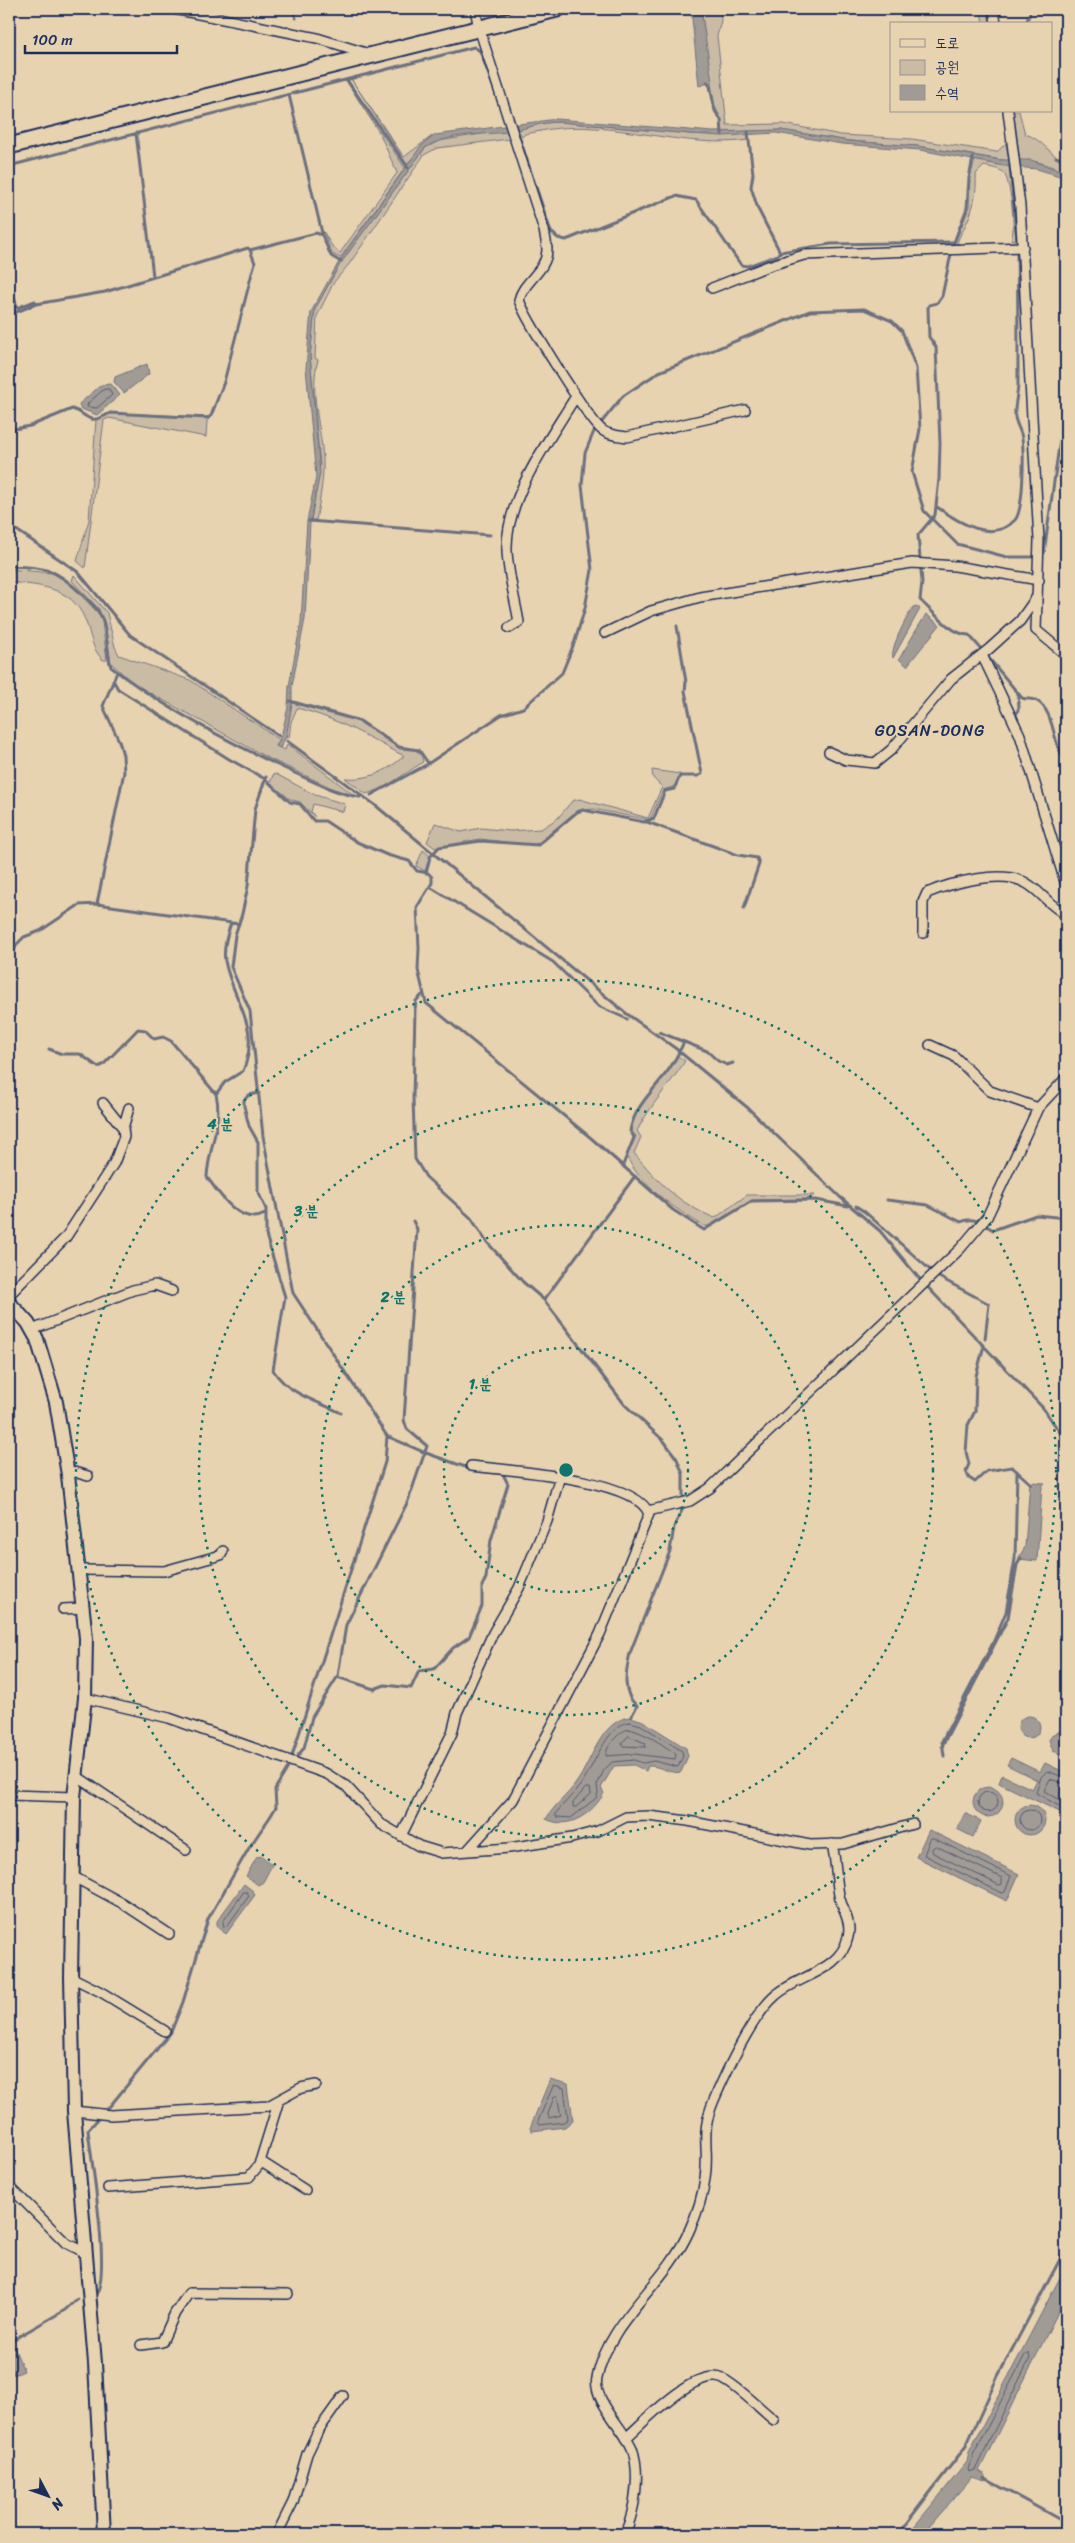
<svg xmlns="http://www.w3.org/2000/svg" width="1075" height="2543" viewBox="0 0 1075 2543" font-family="Sriracha,'Poor Story',sans-serif">
	<rect width="100%" height="100%" fill="#e8d3b1"/>
	<filter id="ink" filterUnits="userSpaceOnUse"><feTurbulence type="fractalNoise" baseFrequency=".02" numOctaves="2"/><feDisplacementMap in="SourceGraphic" scale="10" xChannelSelector="R" yChannelSelector="G"/><feConvolveMatrix kernelMatrix="1 2 1 2 8 2 1 2 1" color-interpolation-filters="sRGB"/></filter>
	<g filter="url(#ink)">
		<path fill="#cabba5" stroke="#727582" d="M701 9H720L721 21 717 36 727 125 784 124 841 135 912 139 997 152 1006 143 1009 161 917 146 849 141 781 130 724 132 721 129 722 120 714 105Z
			M981 9H988L990 24H983Z
			M351 79 404 157 432 136 407 164Z
			M347 82 405 168 340 258 332 254 323 231 332 246 340 253 397 173 380 134Z
			M1013 111H1019L1025 134C1043 139 1050 156 1066 162V173C1051 166 1037 159 1020 161Z
			M560 122 690 134H748L749 140C685 149 623 123 560 128 548 129 537 132 525 134L522 137 518 129 542 123Z
			M499 131 507 132 509 139 437 148 424 155 350 263 334 282 317 316 315 358 318 360C309 391 321 427 323 458 324 479 320 499 316 520H311L320 465 310 356 315 309 340 264 425 148 439 141Z
			M975 160 1009 166 1016 240H1011C1016 230 1011 186 1005 175 1001 168 991 168 984 166L976 174C977 192 974 208 966 224 963 231 959 236 957 243L960 244 954 245 969 208 970 178Z
			M110 413 211 417 207 421 206 437 109 418 104 420 85 568 77 561 89 520 96 420Z
			M9 569 52 573 69 583 98 613 102 622 107 660H103C92 649 92 639 87 625 75 587 43 586 9 582Z
			M74 575 107 613 115 647 119 655 190 680 280 740 276 746 285 750 287 744 354 795 334 789 266 757 134 684 111 663 108 641 99 609 72 581Z
			M292 703 359 722 400 749 415 750 421 754 423 762 382 789 366 794 345 778C369 780 386 772 404 756 366 736 339 719 297 708L291 722 289 738 286 737Z
			M652 770 680 774 676 786 663 790 650 820 593 809 577 811 538 843 531 845 480 839 435 848 427 842 435 823 461 832 481 828 510 831 541 829 558 818 572 801 579 799 648 818 662 787 653 778Z
			M276 774 315 795 345 804 343 812 313 804 311 812 315 817 300 802 290 799 270 783 273 775Z
			M423 850 430 856 425 871 416 866Z
			M678 1056 685 1061C670 1085 650 1105 637 1131L641 1137 634 1153C658 1182 679 1204 715 1218L747 1195H815L807 1199 752 1200 708 1226H704C677 1210 641 1187 627 1157L636 1136 631 1130C637 1101 665 1081 678 1056Z"/>
		<path fill="#a19b95" stroke="#6b707f" d="M691 9H701L712 82 699 86Z
			M557 119 713 132 781 130 849 141 917 146 1000 160H1031L1066 173V178L1037 169 1004 166 920 150 842 144 776 133 723 136 690 134 560 122C539 122 527 129 508 132 482 135 447 133 425 148L340 264 315 309 310 356 320 473 310 523 305 619 292 686V704L286 737 280 748 276 746 281 737 288 707 289 686 301 622 307 521 316 477 306 368 311 312 340 260 421 146 435 135Z
			M147 364 149 374 124 393 114 382 115 377Z
			M110 384 120 395 97 415 81 409 79 404 101 385Z
			M917 606 920 609 893 658C890 647 907 617 913 607Z
			M926 614 940 625 907 666 899 659Z
			M1030 1482 1045 1483 1042 1486 1037 1561 1018 1559 1025 1547Z
			M1018 1727a11 11 0 1 1 22 0a11 11 0 1 1-22 0Z
			M631 1717 643 1721 686 1748 688 1756 681 1772C671 1775 659 1765 648 1766L646 1771 634 1765 614 1766 601 1788 604 1793C593 1813 569 1831 546 1819 554 1805 567 1796 576 1783 591 1763 601 1719 631 1717Z
			M1061 1731 1066 1733V1752L1060 1754 1053 1751 1049 1740 1053 1734Z
			M1011 1758 1040 1772 1045 1763 1066 1773V1815L999 1783 1002 1775 1032 1789 1037 1780 1007 1765Z
			M973 1802a15 15 0 1 1 30 0a15 15 0 1 1-30 0Z
			M1015 1820a15 15 0 1 1 30 0a15 15 0 1 1-30 0Z
			M965 1813 981 1821 973 1837 957 1829Z
			M929 1830 1019 1874 1007 1901 916 1857Z
			M262 1856 272 1865 263 1882 258 1885 246 1876 257 1857Z
			M244 1884 253 1891 255 1895 226 1934 217 1927V1921Z
			M550 2079 568 2084 573 2120 565 2127 532 2131 530 2128Z
			M1066 2266V2296L979 2471 986 2475 985 2481 972 2477 923 2534H908L967 2462 969 2452Z
			M13 2345 24 2371 14 2375 11 2368 9 2369V2348Z"/>
		<g fill="none" stroke-linecap="round" stroke-linejoin="round">
			<path stroke="#515a74" stroke-width="1" d="M109 389 112 395 97 408 87 407 88 403 103 390Z
				M630 1722 641 1725 682 1751 683 1756 678 1767 654 1761 643 1763 634 1760 612 1762 604 1770 597 1785 598 1793 596 1798 571 1818 556 1817V1813C563 1804 572 1796 579 1787 593 1770 606 1724 630 1722Z
				M629 1729C646 1733 662 1744 676 1754L675 1759 634 1754 606 1756C605 1747 620 1730 629 1729Z
				M629 1736 645 1743 646 1747 623 1746 622 1743Z
				M1066 1778 1047 1771 1041 1777 1036 1793 1066 1810
				M1066 1784 1050 1779 1044 1791 1066 1803
				M586 1788H590L591 1794 576 1807H573V1803Z
				M978 1802a10 10 0 1 1 20 0a10 10 0 1 1-20 0Z
				M1020 1820a10 10 0 1 1 20 0a10 10 0 1 1-20 0Z
				M933 1838 1011 1876 1005 1892 1002 1893 924 1855 930 1839Z
				M936 1846 1002 1878V1884L999 1885 933 1853 932 1849Z
				M244 1892H247L249 1896 227 1926 224 1927 223 1922Z
				M554 2085 564 2088 568 2119 564 2122 540 2125 538 2122Z
				M557 2096 561 2115 549 2118 548 2114 554 2097Z
				M1029 2354 1030 2358 975 2470 969 2472 968 2469 974 2453 1025 2355Z"/>
			<path stroke="#6b707f" stroke-width="3" d="M289 9 293 11 296 18
				M1026 24 1031 9
				M347 80 408 168
				M707 82 710 86 715 111 721 120 722 134
				M289 95 322 233
				M516 127 551 232 558 238 566 240 676 196 696 200 741 265 748 266 778 255 780 252 831 244 953 242
				M748 132 753 174 751 187 758 209 780 252
				M136 133 153 276
				M1056 157 1066 161
				M1010 165 1017 238
				M9 166 474 47 480 51 497 97
				M953 245 967 208 969 178 973 158
				M951 254 942 296 937 303 929 305 928 308 929 337 936 347 940 443 939 479 935 515 918 535 922 582 920 600C933 612 952 635 969 635L983 651
				M9 278 17 308 35 301 37 304
				M9 315 36 304 105 292 248 248 250 250 316 233 322 235 331 256 341 262
				M601 423 623 396 659 372 810 311 864 309 892 321 902 331 916 368 920 429 912 472 924 511 957 544 1007 557H1032
				M9 430 30 426 72 409C90 414 86 427 110 413L207 418 211 416 224 382 252 273 255 263 250 250
				M937 507C958 522 992 544 1015 520 1024 510 1024 453 1022 438 1021 431 1016 424 1015 417 1014 406 1018 393 1018 383 1018 340 1018 297 1017 254
				M309 521 490 535
				M9 525 78 572 130 635 279 736
				M1044 553 1066 396
				M9 566C49 568 55 568 85 597 92 604 100 611 103 621 108 636 106 652 111 667 164 708 238 747 299 775 319 784 338 794 360 797
				M987 656 1022 698C1027 700 1033 698 1037 701 1055 711 1052 746 1066 760
				M113 680 118 689 229 759 265 779 290 802 300 804 314 821H325L357 842 387 855 409 861 417 871 428 873 432 877V883L417 907 419 948 418 970 426 1003 591 1138 673 1210 704 1230 752 1201 816 1200 848 1206
				M1018 694 1019 707 1016 715 1020 726
				M290 701 360 721 399 747 419 750 428 763
				M287 741 375 805 627 1014 675 1048 748 1108 840 1197 880 1231 917 1276 1043 1408 1066 1441
				M266 777 255 809 248 886 242 914 235 935 231 967 250 1011 263 1136 293 1293 387 1436 385 1462 292 1756
				M371 795 426 765 501 715 523 708 562 673 575 641 585 608 592 570 582 485 585 453 595 429
				M647 822 738 855 757 858 759 864 744 908
				M426 873 430 857 439 847 481 841 538 845 577 812 583 810 644 822 654 818 665 791 674 789 680 776H698L702 774 685 691 686 682 677 626
				M430 887 553 962 598 1006 627 1019
				M1064 887 1066 894
				M97 904 124 772 123 755 119 741 103 706 117 672
				M9 962 17 944 24 937 40 931 79 905 97 904 239 924
				M422 995 416 1001 415 1009 413 1098 415 1159 426 1177 471 1218 486 1241 523 1282 544 1300
				M659 1032 707 1051 718 1061 727 1065 733 1063
				M49 1049 62 1054H80L98 1067 103 1065 138 1029 145 1030 154 1039 163 1037 171 1041 216 1094C223 1122 208 1150 207 1177 219 1194 241 1227 265 1214
				M259 1093 249 1095 244 1100V1106L249 1126 258 1142V1192L266 1209V1235L285 1297 273 1370C289 1395 317 1401 341 1413
				M216 1094 225 1082 243 1071C262 1026 233 1002 225 961 223 948 227 935 231 923
				M623 1165 633 1140 634 1137 630 1131C634 1107 653 1091 667 1072 674 1063 679 1052 684 1042
				M887 1200 928 1205 961 1222C974 1216 982 1223 993 1230L1036 1215 1066 1218
				M856 1206 865 1212 937 1276 989 1304 985 1339
				M983 1349 976 1376 975 1411 968 1425 966 1452 969 1464 966 1471 969 1478 975 1482 987 1471 1012 1467 1031 1484
				M387 1436 426 1453 471 1469
				M337 1677 374 1689 385 1685 411 1688 419 1671 434 1669 453 1648 469 1637 482 1606V1586L486 1578 491 1540 508 1484 503 1474 487 1472
				M631 1717 637 1706C621 1693 626 1671 630 1653L670 1551 674 1527 683 1508V1474L677 1459 664 1441 625 1405 544 1300 635 1176
				M942 1746 1008 1618 1017 1565 1021 1558
				M944 1756 942 1741 993 1643 1006 1612 1015 1559 1017 1471
				M296 1758 304 1748 312 1717 338 1676 346 1625 408 1501 427 1446 407 1429 404 1420 417 1229 413 1221
				M96 2294C111 2276 91 2158 88 2130L110 2106 171 2032 183 2002 208 1919 249 1848 270 1817 276 1807 275 1789 289 1766
				M9 2342 65 2310 77 2299
				M984 2478 1066 2523
				M898 2534 966 2446 998 2376 1066 2248"/>
			<g stroke="#1b2f5e" stroke-width="12">
				<path id="street" d="M174 9 317 38 369 54
					M475 9 479 28 544 230C545 236 547 244 547 250 547 271 523 281 519 300 525 318 588 419 602 430 608 435 619 436 627 437L745 410
					M994 9 996 24
					M1008 111 1020 206 1039 540 1036 630 1066 655
					M712 288 768 266 804 255 1023 247
					M509 628 519 622C515 599 508 574 507 551 505 498 550 439 576 396
					M605 633 651 611 700 597 912 563 955 566 1039 580
					M982 655 1020 735 1066 885
					M829 752 846 760 875 763 891 750 951 679 989 649 1020 621 1036 598
					M923 933V902L927 893C951 883 1002 869 1026 883 1041 891 1050 907 1066 914
					M930 1045 954 1056 990 1091 1038 1108
					M123 1128 129 1108
					M9 1295 66 1237 114 1163 124 1137 123 1128 103 1103
					M32 1330 133 1290 155 1285 172 1291
					M67 1470 88 1476
					M648 1511 690 1501 710 1488 960 1249 987 1217 1038 1108 1066 1078
					M80 1570 164 1571 221 1555 223 1551
					M63 1609 83 1608
					M85 1698 169 1718 327 1774 346 1786 381 1824 419 1846 442 1853 509 1848 572 1838 598 1831 626 1817 648 1816 688 1821 810 1845 843 1844 913 1824
					M75 1775 186 1850
					M9 1795 74 1797
					M401 1836 452 1733 457 1713 493 1633 519 1588 547 1521 560 1476
					M467 1851 513 1800 600 1634 649 1514C637 1478 505 1470 471 1466
					M72 1876 122 1903 169 1934
					M71 1977 101 1992 165 2031
					M74 2111 111 2115 268 2106 301 2088 316 2085
					M260 2161 305 2190
					M9 2186 66 2243 86 2253
					M108 2188 249 2177 259 2165 279 2100
					M141 2345 162 2342 175 2313 189 2293 288 2294
					M626 2438C645 2421 697 2366 723 2379 740 2388 759 2408 774 2420
					M277 2534 293 2502 307 2454 318 2431 343 2396
					M625 2534C635 2509 641 2474 632 2448 624 2429 592 2399 597 2378 609 2319 665 2285 689 2231 696 2216 703 2195 705 2178 710 2147 699 2135 714 2100 726 2072 753 2014 776 1995 799 1975 841 1971 848 1937 852 1921 842 1910 839 1895 836 1878 836 1861 832 1844"/>
			</g>
			<g stroke="#1b2f5e" stroke-width="16">
				<path id="secondary" d="M9 1302 28 1323 37 1339 56 1402 68 1475 86 1638 85 1698 74 1797 71 1977 74 2111 95 2363 104 2534"/>
			</g>
			<g stroke="#1b2f5e" stroke-width="19">
				<path id="primary" d="M9 146 557 9"/>
			</g>
			<use href="#street" stroke="#e8d3b1" stroke-width="9"/>
			<use href="#secondary" stroke="#e8d3b1" stroke-width="12"/>
			<use href="#primary" stroke="#e8d3b1" stroke-width="15"/>
		</g>
	</g>
	<g fill="none" stroke="#0f766e" stroke-width="2.5" stroke-dasharray="2.5 5">
		<circle cx="566" cy="1470" r="122"/>
		<circle cx="566" cy="1470" r="245"/>
		<circle cx="566" cy="1470" r="367"/>
		<circle cx="566" cy="1470" r="490"/>
	</g>
	<g text-anchor="middle" dominant-baseline="central" stroke-width="4" stroke-linejoin="round" paint-order="stroke">
		<g font-size="16" letter-spacing="1" fill="#1b2f5e" stroke="#e8d3b1">
			<text x="930" y="730">GOSAN-DONG</text>
		</g>
	</g>
	<circle cx="566" cy="1470" r="8" fill="#0f766e" stroke="#e8d3b1" stroke-width="2.5"/>
	<g font-size="15" text-anchor="middle" font-weight="bold" fill="#0f766e" stroke="#e8d3b1" stroke-width="4" stroke-linejoin="round" paint-order="stroke">
		<text x="220" y="1129">4 분</text>
		<text x="306" y="1216">3 분</text>
		<text x="393" y="1302">2 분</text>
		<text x="480" y="1389">1 분</text>
	</g>
	<rect width="1075" height="2543" fill="none" stroke="#e8d3b1" stroke-width="30"/>
	<rect x="15" y="15" width="1045" height="2513" fill="none" stroke="#1b2f5e" stroke-width="2" filter="url(#ink)"/>
	<rect x="890" y="22" width="162" height="90" fill="#e8d3b1" stroke="#969190"/>
	<rect x="900" y="39" width="25" height="8" fill="#e8d3b1" stroke="#969190"/>
	<text x="935" y="48" font-size="15" fill="#1b2f5e">도로</text>
	<rect x="900" y="60" width="25" height="15" fill="#cabba5" stroke="#969190"/>
	<text x="935" y="72" font-size="15" fill="#1b2f5e">공원</text>
	<rect x="900" y="85" width="25" height="15" fill="#a19b95" stroke="#969190"/>
	<text x="935" y="98" font-size="15" fill="#1b2f5e">수역</text>
	<g transform="translate(48 2496) rotate(131)" stroke="#e8d3b1" stroke-width="4" paint-order="stroke">
	<path d="M0-4L9 19L0 12L-9 19Z" fill="#1b2f5e"/>
	<text y="-8" font-size="14" font-weight="bold" text-anchor="middle" fill="#1b2f5e">N</text>
	</g>
	<path d="M25 45v8h152v-8" fill="none" stroke="#1b2f5e" stroke-width="2.5"/>
	<text x="32" y="45" font-size="15" fill="#1b2f5e" stroke="#e8d3b1" stroke-width="4" paint-order="stroke">100 m</text>
</svg>
